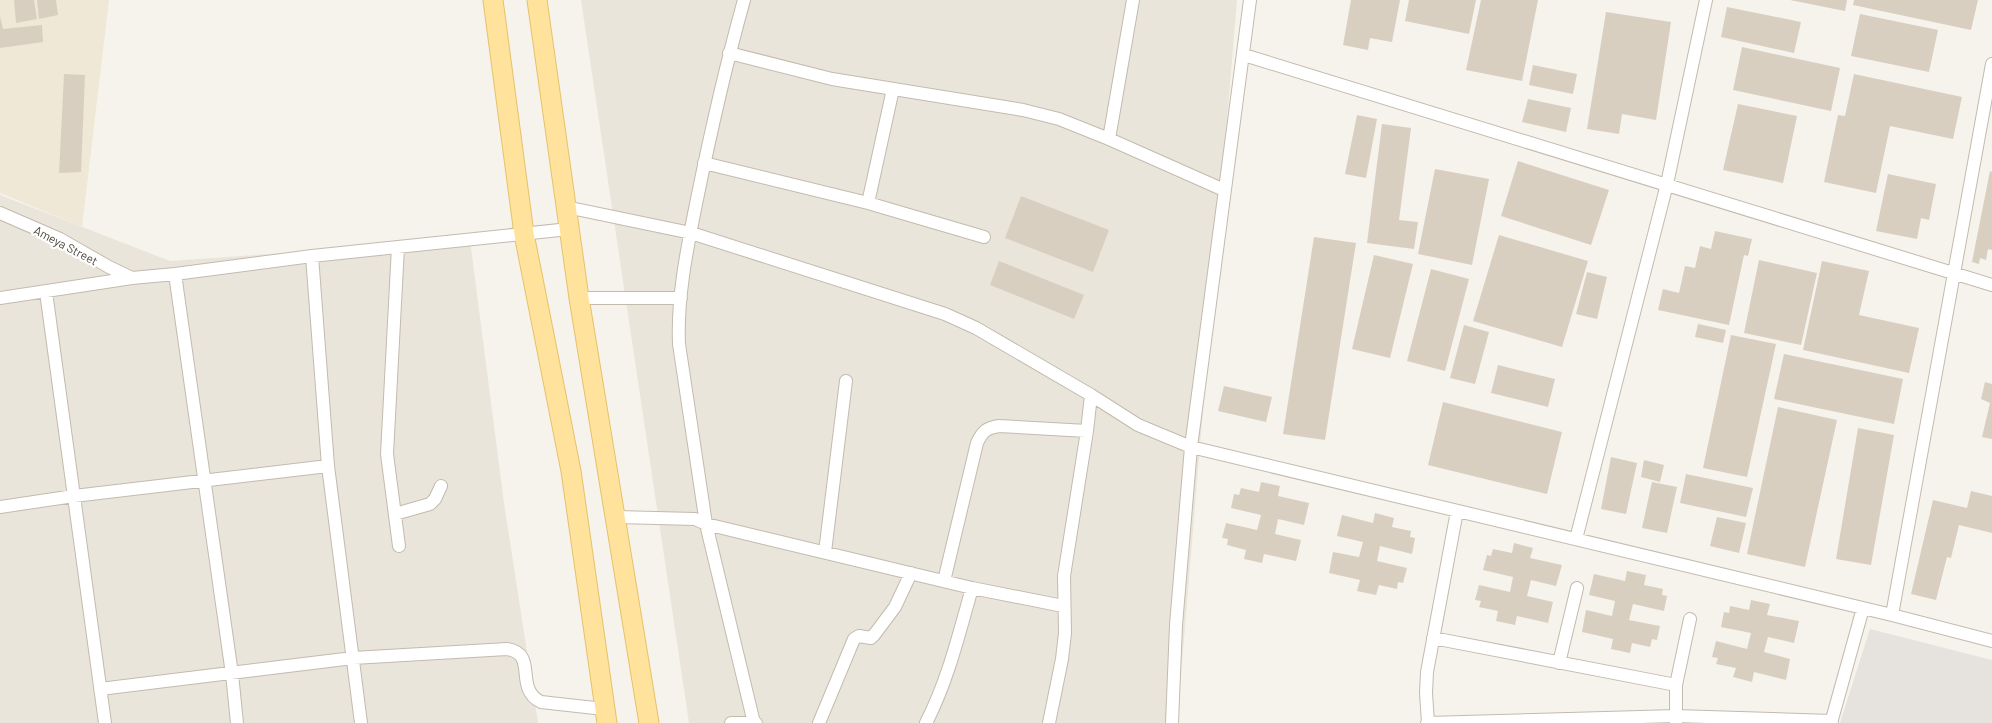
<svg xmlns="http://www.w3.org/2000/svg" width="1992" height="723" viewBox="0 0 1992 723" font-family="Barlow,sans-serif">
	<rect width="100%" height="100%" fill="#f6f3ec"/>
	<path fill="#eae5da" d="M581 0H1237L1177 723H689Z
		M0 195 170 261 470 240 504 503 538 723H0Z"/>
	<path fill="#e6e2dd" d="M1870 629 1992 660V723H1840Z"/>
	<path fill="#efe8d6" d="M0 0H109L82 227 0 193Z"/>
	<path fill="#d8cfc1" d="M14 0H34L37 19 16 23Z
		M37 0H56L58 15 39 19Z
		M1351 0H1400L1392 42 1370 38 1368 50 1343 45Z
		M1409 0H1476L1469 34 1405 21Z
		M1481 0H1538L1522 81 1466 70Z
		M1790 0H1847L1845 11Z
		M1854 0H1978L1971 30 1853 5Z
		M1727 7 1801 22 1794 53 1721 37Z
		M1606 12 1671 22 1656 120 1622 114 1619 134 1587 129Z
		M1860 14 1938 30 1929 72 1851 56Z
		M0 16 3 29 42 25 43 42 0 48Z
		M1742 47 1840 68 1831 111 1733 90Z
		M1533 65 1577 74 1573 94 1529 85Z
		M64 74 85 75 81 172 59 173Z
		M1854 74 1962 97 1953 139 1890 126 1876 193 1824 182 1838 115 1845 116Z
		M1528 99 1571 108 1566 132 1522 122Z
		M1738 104 1797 116 1783 183 1723 170Z
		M1357 115 1377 119 1366 178 1345 174Z
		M1382 124 1411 128 1399 220 1418 222 1414 249 1367 243Z
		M1518 161 1609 190 1591 245 1501 216Z
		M1435 169 1489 179 1472 265 1418 254Z
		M1990 171 1992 172V250L1988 249 1986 260 1980 258 1979 264 1972 262Z
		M1888 174 1936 184 1929 220 1921 218 1917 239 1876 231Z
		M1021 196 1109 230 1093 272 1005 238Z
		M1715 231 1752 239 1748 256 1744 255 1729 325 1658 310 1663 289 1679 293 1685 266 1695 268 1700 246 1711 249Z
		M1499 235 1588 261 1562 347 1473 321Z
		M1314 237 1356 243 1325 440 1283 434Z
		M1374 255 1413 264 1390 358 1352 349Z
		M1759 260 1817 273 1801 345 1744 333Z
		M999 261 1084 295 1074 319 990 285Z
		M1822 261 1869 271 1859 315 1919 328 1909 373 1803 350Z
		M1431 269 1469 279 1445 371 1407 361Z
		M1587 272 1607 277 1597 319 1576 314Z
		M1698 324 1726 330 1723 343 1695 337Z
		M1464 325 1489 332 1475 384 1450 378Z
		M1731 335 1776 344 1747 477 1703 468Z
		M1784 354 1903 379 1894 424 1774 399Z
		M1498 365 1555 379 1548 407 1491 393Z
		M1985 382 1992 384V439L1982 437 1990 403 1981 399Z
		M1224 386 1272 397 1266 422 1218 411Z
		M1443 402 1562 432 1547 494 1428 465Z
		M1778 407 1837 420 1805 567 1747 554Z
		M1858 428 1894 435 1871 565 1836 559Z
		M1611 457 1637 463 1626 514 1601 509Z
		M1644 460 1664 465 1660 482 1641 477Z
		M1686 474 1753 488 1746 517 1680 503Z
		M1261 482 1280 486 1278 496 1309 503 1304 525 1278 519 1275 534 1301 540 1296 561 1264 554 1262 563 1244 559 1246 550 1227 545 1228 539 1222 538 1226 523 1257 530 1261 515 1231 508 1234 494 1239 495 1241 488 1259 492Z
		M1652 482 1677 487 1667 533 1642 528Z
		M1971 491 1992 496V533L1959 525 1951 558 1947 557 1936 600 1911 594 1933 500 1967 508Z
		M1375 513 1394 518 1392 527 1411 531 1410 537 1415 538 1412 554 1380 546 1377 561 1407 568 1403 583 1398 582 1397 589 1379 585 1376 595 1357 591 1360 580 1329 573 1333 552 1359 557 1363 542 1337 536 1342 515 1373 523Z
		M1717 517 1746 523 1739 553 1710 546Z
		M1514 543 1533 548 1530 558 1562 565 1556 586 1531 580 1527 596 1553 602 1548 623 1517 616 1515 625 1496 621 1498 611 1479 607 1481 601 1475 600 1479 585 1510 592 1513 577 1483 570 1487 555 1491 556 1493 549 1512 553Z
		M1627 571 1646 575 1644 585 1663 589 1662 595 1667 596 1664 611 1633 604 1629 620 1660 626 1657 640 1652 639 1650 647 1632 643 1630 653 1611 649 1613 639 1582 632 1586 610 1612 616 1615 601 1589 595 1594 574 1625 581Z
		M1751 600 1770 604 1767 615 1799 621 1794 643 1768 637 1764 652 1790 659 1786 680 1754 672 1752 682 1733 677 1736 668 1716 664 1718 658 1712 657 1716 641 1747 649 1751 633 1721 627 1724 612 1729 613 1730 606 1749 610Z"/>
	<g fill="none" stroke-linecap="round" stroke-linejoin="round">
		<g stroke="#c2bbae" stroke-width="14">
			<path id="street" d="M744 0C725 68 710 135 696 204 687 249 677 297 679 344L706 524 754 723
				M729 53 832 79 1023 110 1059 119 1109 139 1224 190
				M1244 55 1992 285
				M1109 139 1133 0
				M704 163 868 203 984 237
				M868 203 893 89
				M566 207 691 233 945 314 976 328 1091 395 1138 425 1191 447 1892 615 1992 641
				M0 213 60 239 109 267 132 278
				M398 247 387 454 399 546
				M312 256 328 466 361 723
				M175 274 232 674 237 723
				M46 292 105 723
				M0 298 132 278 175 274 312 256 569 229
				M579 298H681
				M0 507 74 496 328 466
				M395 514 430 504 435 499 441 486
				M616 517 695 519 706 524 972 588 1063 606
				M1576 539 1667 184 1706 0
				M825 552 846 381
				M944 581 977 443C982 432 986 428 999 426L1087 431 1091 395
				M1892 615 1992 64
				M1433 638 1676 685
				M1559 663 1577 588
				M100 689 353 658 507 649C539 654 513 688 541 702L604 709
				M731 723H756
				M819 723 854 639 859 636 871 638 874 635 895 607 911 573
				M926 723C948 680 959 634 972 588
				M1049 723 1062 659 1065 633 1064 576 1087 431
				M1172 723 1176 625 1191 447 1250 0
				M1427 723 1676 716 1832 721
				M1428 723 1426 693 1427 672 1457 511
				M1676 723V685L1690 619
				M1831 723 1863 608"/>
		</g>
		<g stroke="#e6c16a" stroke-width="21">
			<path id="primary" d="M493 0 524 234 571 471 607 723
				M537 0 579 298 649 723"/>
		</g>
		<use href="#street" stroke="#fff" stroke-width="12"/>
		<use href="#primary" stroke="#ffe39c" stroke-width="19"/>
	</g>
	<g text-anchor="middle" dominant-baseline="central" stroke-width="4.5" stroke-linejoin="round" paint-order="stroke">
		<g font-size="12" fill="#4b4439" stroke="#fff">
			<text transform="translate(66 245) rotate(28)">Ameya Street</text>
		</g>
	</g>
</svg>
